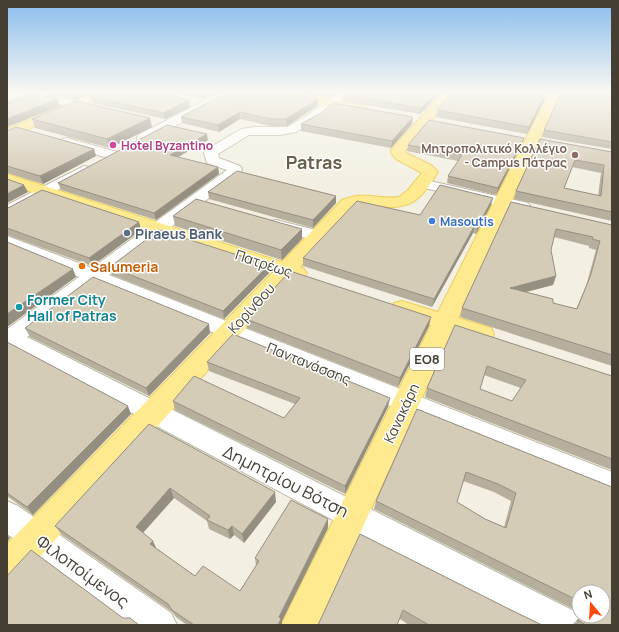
<svg xmlns="http://www.w3.org/2000/svg" width="619" height="632" viewBox="0 0 619 632" font-family="Manrope,sans-serif">
	<rect width="100%" height="100%" fill="#f3f0e3"/>
	<g fill="none" stroke-linecap="round" stroke-linejoin="round">
		<g stroke="#bfb8a5" stroke-width="2">
			<path id="minor" d="M30 93H39L98 107 102 108 104 110 102 112 98 113 30 97 29 95Z
				M219 93H232L231 95 148 141H138L137 138 138 135Z
				M338 93H350L320 118 296 132 280 135H249L218 154 219 158 240 166 242 169 239 175 109 275 612 472V498L96 284 27 337 578 613 584 625H530L10 348 7 349V329L79 277 7 247V236L92 268 227 170 207 163 204 153 206 150 241 129 255 127H287L303 118Z
				M531 93H558L612 101V107L536 96 532 95Z
				M67 138 117 152 119 155 117 158 112 159 62 145 61 142 62 139Z
				M84 166 89 167 91 170 89 173 13 214 7 216V205Z
				M421 179 528 203 530 206 528 209 522 211 416 186 414 183 416 180Z
				M276 220 324 232 327 236 324 240 318 241 270 229 268 225 270 221Z
				M7 501 18 506 171 613 177 625H130L7 534Z"/>
		</g>
		<g stroke="#ecce58" stroke-width="2">
			<path id="major" d="M31 93H47L45 95 7 110V102Z
				M95 93H111L109 95 7 138V129Z
				M268 93H292L361 105 365 106 367 109 365 112 361 113 274 96Z
				M443 93H455L405 151 406 153 431 165 438 172C422 197 413 211 381 206 371 204 363 203 354 208L300 267 304 269 307 273 304 277 297 279 291 278 19 580 7 585V544L273 272 7 184V174L282 262 342 200C366 190 376 200 399 197L408 190 422 173 396 159 391 153V150Z
				M549 93H561L458 318 491 328 494 334 491 340 483 342 452 332 318 625H281L431 325 394 313 391 308 394 303 402 301 438 312Z"/>
		</g>
		<use href="#minor" fill="#fff" fill-rule="evenodd"/>
		<use href="#major" fill="#ffea90" fill-rule="evenodd"/>
		<path stroke="#949494" stroke-width="1.5" stroke-dasharray="3 3" stroke-linecap="butt" d="M7 102 33 93"/>
	</g>
	<path fill="#b7af9e" fill-rule="evenodd" d="M52 93H91L75 100 52 94Z
		M171 93H216L203 99Z
		M300 93H336L328 98Z
		M441 93 420 114 343 101V94Z
		M546 93 545 99 527 134 436 117 437 110Z
		M570 93H612V100Z
		M164 94 189 100 190 107 165 119 93 103 91 97 165 94Z
		M612 102V149L542 137 544 130Z
		M317 106 287 126H271L240 119 219 132 182 123 181 117Z
		M32 119 152 127 110 148 35 128Z
		M301 124H412L391 148 301 131Z
		M7 131 94 149 96 156 43 184 7 173Z
		M540 139 612 152V221L514 199 516 191ZM572 167 601 173 598 196 564 188Z
		M208 140 178 157 218 167 219 174 156 220 61 190 58 183Z
		M522 144 496 195 447 183 448 176 458 161 407 151 408 145Z
		M208 192 336 196V203L313 228 209 199Z
		M511 202 612 225V366L460 317 462 308ZM554 237 589 246V248L596 250 586 286 576 309 553 303 525 292 553 285 556 276 551 250Z
		M491 205 476 234 473 233 432 307 303 266V258L420 215Z
		M7 208 139 222 141 230 92 266 7 235Z
		M173 216 302 239 282 260 175 226Z
		M110 267 269 273 224 319 112 275Z
		M246 319 429 326 398 387 247 328Z
		M455 325 612 376V470L425 397 427 388ZM484 375 521 388 512 401 480 389Z
		M25 328 210 333 149 396 30 337Z
		M7 342 131 414 33 515 7 496Z
		M207 362 388 407 345 494 175 410 173 401 284 418 295 404 209 371Z
		M417 409 612 487V625H572L577 620 582 619 581 616H603L579 592V612L374 509 376 501ZM463 481 494 492 511 501 504 527 485 519 457 502Z
		M149 424 276 502 244 543 234 535 230 539 209 529 207 521 174 498 143 533 157 549 195 576 240 591 256 566 255 558 328 519V528L282 621V625H187L176 617 172 612 62 535 55 526Z
		M360 534 511 610 542 625H409L400 619Z"/>
	<path fill="#958f81" d="M73 93H91L75 100Z
		M202 93H216L203 99Z
		M329 93H336L328 98Z
		M436 93H441L420 114 421 108Z
		M546 93 545 99 527 134 529 127Z
		M58 99 60 106 7 127V119Z
		M318 99 317 106 287 126 286 119Z
		M189 100 190 107 165 119 164 113Z
		M240 112V119L219 132 218 125Z
		M413 117 412 124 391 148 392 141Z
		M150 118 152 127 110 148 107 139Z
		M207 134 208 140 171 161 170 155Z
		M524 138 522 144 496 195 498 188Z
		M94 149 96 156 43 184 40 176Z
		M218 167 219 174 156 220 154 213Z
		M24 185 28 192 7 203V194Z
		M336 196V203L313 228V220Z
		M493 198 491 205 476 234 478 226Z
		M139 222 141 230 92 266 89 258Z
		M475 225 473 233 432 307 434 299Z
		M302 229V239L282 260 281 250Z
		M269 265V273L224 319 223 311Z
		M73 269 76 277 7 327V314Z
		M556 276 553 285 507 297 510 288Z
		M431 317 429 326 398 387 400 378Z
		M209 324 210 333 149 396 146 388Z
		M390 398 388 407 345 494V486Z
		M128 406 131 414 33 515 27 507Z
		M170 488 174 498 140 536 136 527Z
		M275 492 276 502 244 543 242 534Z
		M328 519V528L282 621V625H278L279 617Z
		M232 526 234 535 230 539 228 530Z
		M7 535 10 538 7 542Z
		M153 541 157 550 150 544Z"/>
	<path fill="#d5ccb8" stroke="#958f81" fill-rule="evenodd" d="M101 93H163V94L189 100 164 113 91 97Z
		M226 93H283L318 99 286 119H271L240 112 218 125 181 117Z
		M345 93H436L421 108 343 94Z
		M453 93H546L529 127 437 110Z
		M34 94 58 99 7 119V104Z
		M561 94 612 102V142L544 130Z
		M76 101 150 118 107 139 32 119Z
		M333 103 413 117 392 141 301 124 321 113Z
		M429 120 524 138 498 188 448 176 462 155 408 145Z
		M167 125 207 134 170 155 218 167 154 213 58 183Z
		M16 127 94 149 40 176 7 166V131Z
		M540 139 612 152V212L516 191ZM575 160 604 165 601 196 564 188Z
		M237 171 336 196 313 220 208 192Z
		M7 179 24 185 7 194Z
		M440 185 493 198 478 226 475 225 434 299 303 258 357 201 420 215Z
		M42 190 139 222 89 258 7 228V208L10 207Z
		M196 199 302 229 281 250 173 216Z
		M511 202 612 225V355L462 308ZM556 229 593 237 592 239 600 241 590 277 577 309 553 303V299L510 288 556 276 551 250Z
		M159 230 269 265 223 311 110 267Z
		M7 242 73 269 7 314Z
		M290 271 431 317 400 378 246 319Z
		M93 277 209 324 146 388 25 328Z
		M455 325 612 376V459L427 388ZM487 366 526 380 512 401 480 389Z
		M233 334 390 398 345 486 173 401 194 376 284 418 300 398 207 362Z
		M7 342 128 406 27 507 7 493Z
		M417 409 612 487V625H586L577 620 593 619 592 616H603V592H579V601L376 501ZM466 472 498 484 516 493 506 528 485 519 457 502Z
		M149 424 275 492 242 534 232 526 228 530 207 520 210 516 170 488 136 527 153 541 150 544 195 576 203 566 240 591 259 561 255 558 291 500 328 519 279 617 281 619 278 625H194L172 610 168 604 55 526Z
		M360 534 511 610 542 625H429L403 610 397 625H318Z
		M31 550 123 618H130L139 625H7V576Z"/>
	<linearGradient id="sky" x2="0" y2="1"><stop stop-color="#89bced"/><stop offset="0.51" stop-color="#faf8f2"/><stop offset="1" stop-color="#faf8f2" stop-opacity="0"/></linearGradient>
	<rect width="619" height="181" fill="url(#sky)"/>
	<circle fill="#d1479c" stroke="#fff" stroke-width="1.5" cx="113" cy="145" r="4"/>
	<circle fill="#8d6e63" stroke="#fff" stroke-width="1.5" cx="575" cy="155" r="4"/>
	<circle fill="#3f7fe0" stroke="#fff" stroke-width="1.5" cx="432" cy="221" r="4"/>
	<circle fill="#5c6f8a" stroke="#fff" stroke-width="1.5" cx="127" cy="233" r="4"/>
	<circle fill="#e8710a" stroke="#fff" stroke-width="1.5" cx="82" cy="266" r="4"/>
	<circle fill="#0f9aa8" stroke="#fff" stroke-width="1.5" cx="19" cy="307" r="4"/>
	<g text-anchor="middle" dominant-baseline="central" stroke-width="3" stroke-linejoin="round" paint-order="stroke">
		<g font-size="12" font-weight="bold" fill="#b23c85" stroke="#fff" text-anchor="start">
			<text x="121" y="145">Hotel Byzantino</text>
		</g>
		<g font-size="12" font-weight="bold" fill="#785e54" stroke="#fff" text-anchor="end">
			<text x="567" y="148">Μητροπολιτικό Κολλέγιο<tspan x="567" dy="14">- Campus Πάτρας</tspan></text>
		</g>
		<g font-size="12" font-weight="bold" fill="#366cbe" stroke="#fff" text-anchor="start">
			<text x="440" y="221">Masoutis</text>
		</g>
		<rect fill="#fff" stroke="#7d7970" stroke-width="1" x="410" y="348" width="34" height="22" rx="3"/>
		<g font-size="13" font-weight="bold" fill="#454033">
			<text x="427" y="359">ΕΟ8</text>
		</g>
		<g font-size="14" font-weight="bold" fill="#4e5e75" stroke="#fff" text-anchor="start">
			<text x="135" y="233">Piraeus Bank</text>
		</g>
		<g font-size="14" fill="#454033" stroke="#fff">
			<text transform="translate(264 263) rotate(18)">Πατρέως</text>
			<text transform="translate(251 308) rotate(-48)">Κορίνθου</text>
			<text transform="translate(309 363) rotate(22)">Παντανάσσης</text>
			<text transform="translate(401 413) rotate(-65)">Κανακάρη</text>
		</g>
		<g font-size="14" font-weight="bold" fill="#c56008" stroke="#fff" text-anchor="start">
			<text x="90" y="266">Salumeria</text>
		</g>
		<g font-size="14" font-weight="bold" fill="#0d838f" stroke="#fff" text-anchor="start">
			<text x="27" y="299">Former City<tspan x="27" dy="16">Hall of Patras</tspan></text>
		</g>
		<g font-size="17" fill="#454033" stroke="#fff">
			<text transform="translate(286 481) rotate(27)">Δημητρίου Βότση</text>
			<text transform="translate(83 571) rotate(36)">Φιλοποίμενος</text>
		</g>
		<g font-size="18" font-weight="bold" fill="#695f49" stroke="#fff">
			<text x="314" y="162">Patras</text>
		</g>
	</g>
	<rect width="619" height="632" fill="none" stroke="#454033" stroke-width="16"/>
	<g transform="translate(591 604) rotate(342)"><circle r="19" fill="#ffffff" stroke="#b5b3ad"/>
	<path d="M0-3L7 15L0 10L-7 15Z" fill="#ff490e"/>
	<text y="-6" font-size="11" font-weight="bold" text-anchor="middle" fill="#454033">N</text>
	</g>
</svg>
